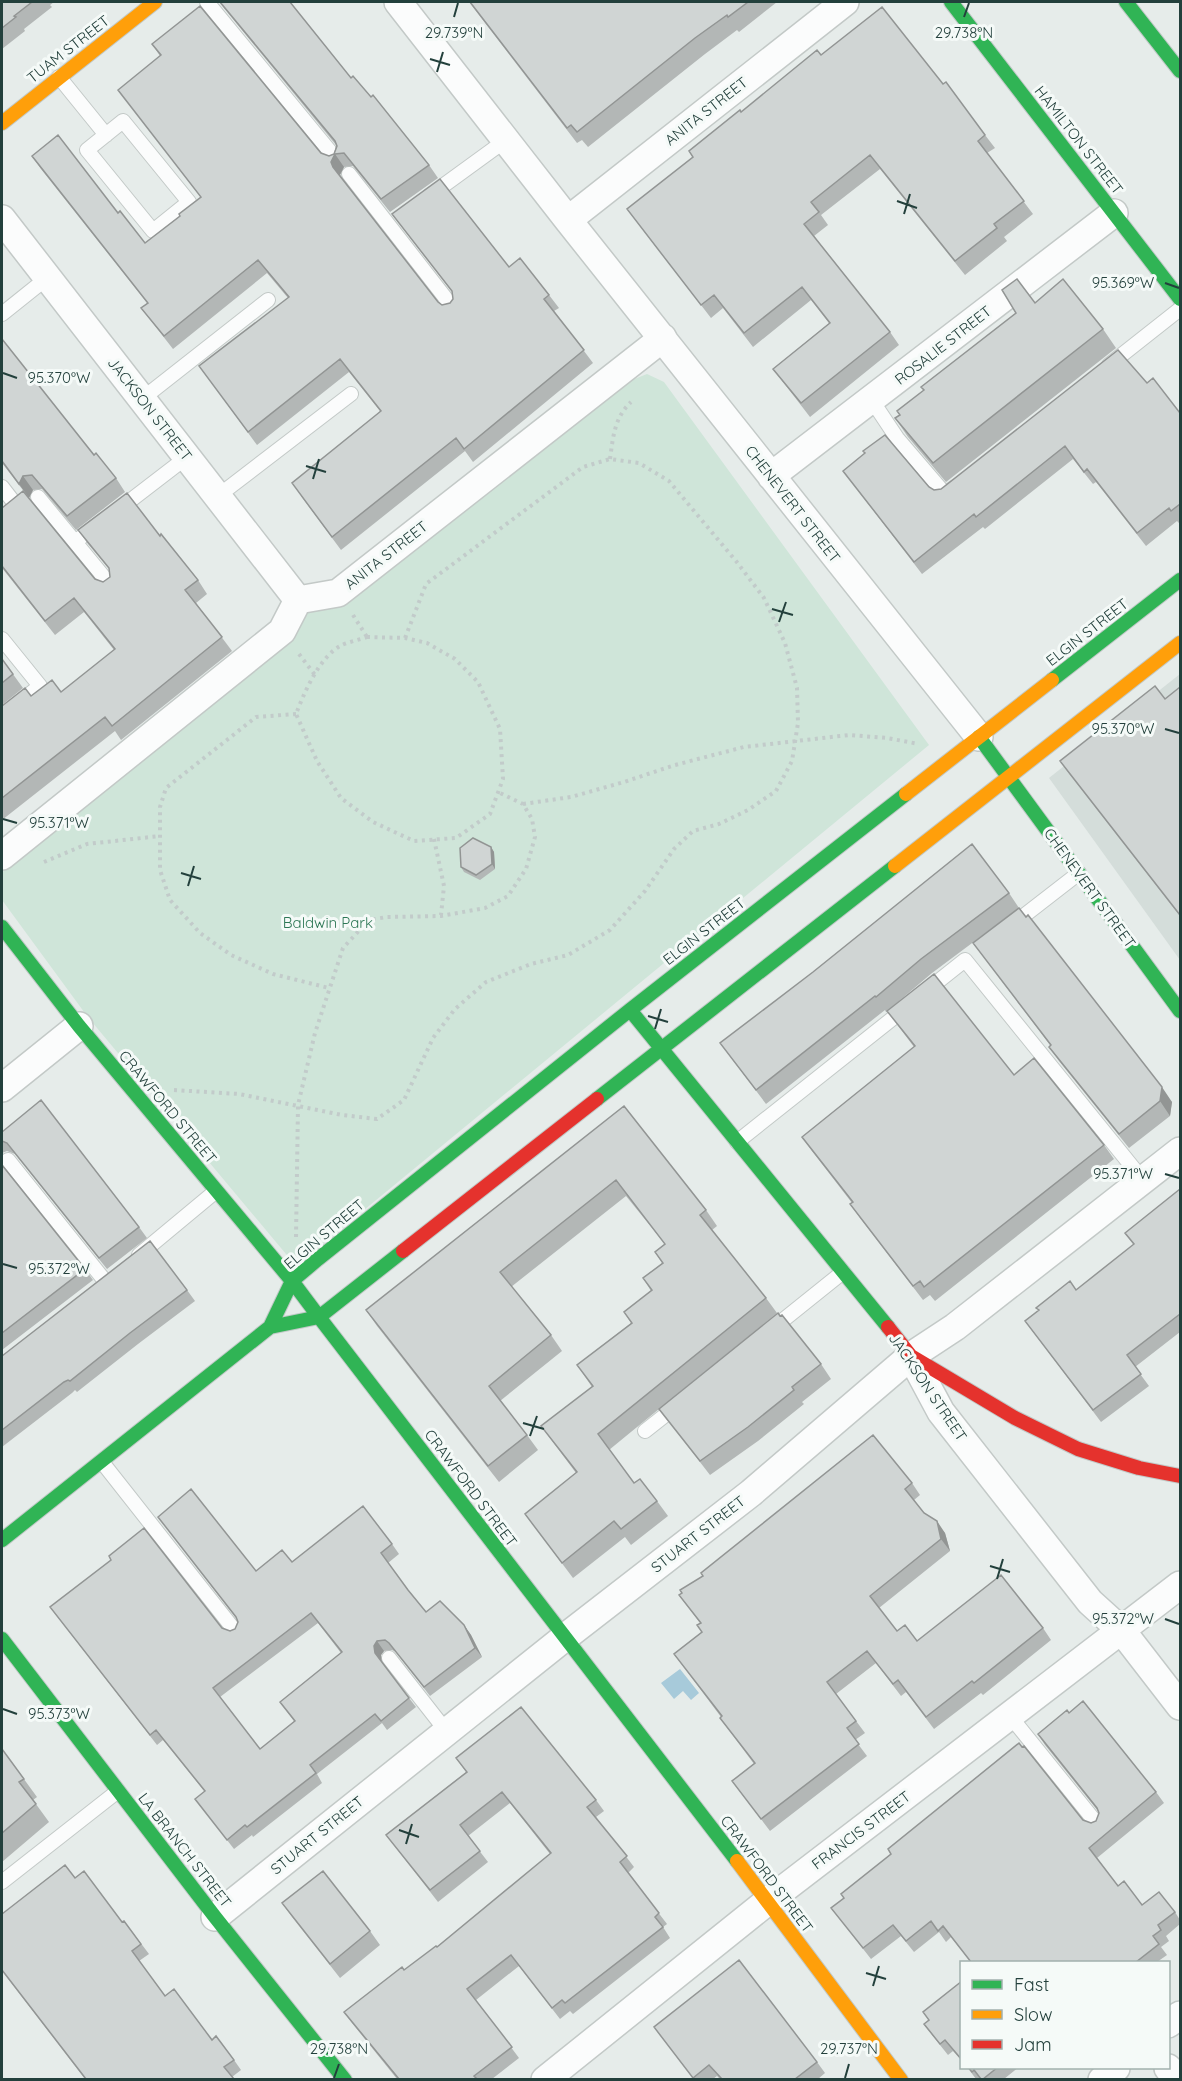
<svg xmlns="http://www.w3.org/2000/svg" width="1182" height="2081" viewBox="0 0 1182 2081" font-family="Quicksand,sans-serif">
	<rect width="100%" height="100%" fill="#e6ecea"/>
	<path fill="#d4ddda" d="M1180 674V960L1049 778Z"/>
	<path fill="#cfe5d9" d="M647 374 664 382 929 745 296 1266 87 1016 2 900V874L8 862 302 615 313 608 355 593 632 380Z"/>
	<path fill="#a7cada" d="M680 1669 699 1693 691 1700 683 1691 674 1699 661 1683Z"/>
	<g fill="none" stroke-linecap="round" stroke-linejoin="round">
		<g stroke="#c3c9c7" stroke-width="16">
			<path id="lane" d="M207 2 337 160
				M59 77 106 135
				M123 121 189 202 153 231 87 150Z
				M349 174 454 309
				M429 196 506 140
				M2 314 47 278
				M1109 365 1180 309
				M142 399 268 300
				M871 399 897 438 945 494 955 487
				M2 487 12 500
				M218 496 351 394
				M38 497 112 587
				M118 510 187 457
				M75 542 97 525
				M2 639 40 686 2 716
				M1012 925 1079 873
				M926 991 965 960 1143 1180
				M737 1142 907 1007
				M8 1160 105 1281
				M139 1255 216 1191
				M772 1329 843 1272
				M645 1431 678 1405
				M102 1462 236 1632
				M389 1658 447 1732
				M1010 1716 1098 1825
				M2 1882 118 1791"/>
		</g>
		<g stroke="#c3c9c7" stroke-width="30">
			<path id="street" d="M398 2 568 220 979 737
				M2 219 298 600
				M568 220 845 2
				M771 476 1114 213
				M2 856 282 631 298 600 338 593 663 338
				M2 1088 79 1026
				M911 1356 941 1412 1090 1602 1122 1631 1180 1706
				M215 1917 564 1638 751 1493 911 1356 955 1327 1180 1151
				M1168 2024 1180 2015
				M1168 2068 1178 2080
				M545 2080 768 1901 1180 1585
				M1102 2080 1116 2068"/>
		</g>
		<g stroke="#c1c9c7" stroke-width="16">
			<path id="fast" d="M951 2 1180 299
				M1126 2 1180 71
				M1052 680 1180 580
				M979 737 1180 1011
				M2 927 79 1026 292 1281 319 1317
				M630 1010 888 1327
				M597 1099 895 866
				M319 1317 737 1861
				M270 1327 292 1281 318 1259 630 1010 906 794
				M2 1540 270 1327 319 1317 403 1251
				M2 1639 215 1917 345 2080"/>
		</g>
		<g stroke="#c1c9c7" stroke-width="16">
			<path id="slow" d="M2 123 155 2
				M906 794 1052 680
				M895 866 1180 643
				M737 1861 901 2080"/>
		</g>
		<g stroke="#c1c9c7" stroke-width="16">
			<path id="jam" d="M403 1251 597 1099
				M888 1327 911 1356 1015 1418 1078 1449 1139 1468 1180 1476"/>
		</g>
		<path stroke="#c2cbca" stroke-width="4" stroke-dasharray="3 4.5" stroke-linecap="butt" d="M610 459C613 438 614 418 631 402
			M353 615 367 637
			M367 637 405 638 427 643 455 659 478 682 500 729 503 779 490 814 456 838 414 841 373 822 341 798 317 761 296 714C304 693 319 658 340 646 347 642 359 640 367 637Z
			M299 654 315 675
			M296 714 256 717 166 788 160 807V870L170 900 200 933 231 955 273 974 329 988
			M523 804 571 797 624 782 675 765 744 747 849 735 887 738 919 744
			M434 839 444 886 441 915
			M44 862 87 844 160 836
			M174 1090 239 1094 342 1115 377 1119 404 1100 433 1038 455 1009 486 982 531 964 568 955 610 930 645 891 674 849 693 831 719 824 748 810 776 791 792 761 798 723 797 688 785 643 764 598 736 561 669 481 639 463 610 459 583 467 426 584 405 638
			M296 1237 298 1105 315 1033 343 948 369 920 387 917 441 916 485 908 508 896 526 869 535 837 532 819 523 804 498 792"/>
		<use href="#lane" stroke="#fbfcfc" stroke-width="14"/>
		<use href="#street" stroke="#fbfcfc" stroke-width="27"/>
		<use href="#fast" stroke="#30b455" stroke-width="14"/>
		<use href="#slow" stroke="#ff9f0a" stroke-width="14"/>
		<use href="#jam" stroke="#e5322d" stroke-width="14"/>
	</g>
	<path fill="#b3b7b6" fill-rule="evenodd" d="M2 2H54L50 5 52 7 24 29 25 31 2 49Z
		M219 2H290L351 78 429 165 438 178 390 212 353 166 344 167 340 175 438 302 442 305 450 303 453 299V293L392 214 509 267 549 295 559 308 554 311 593 363 473 462 465 451 341 550 301 496 380 411 349 372 257 445 209 379 288 298 267 273 173 349 141 308 147 303 41 169 32 156 118 213 145 243 180 216 201 197 118 90 160 56 152 44 321 153 329 156 334 154 336 145Z
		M469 2H777L739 32 737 30 705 54 588 147 582 140 577 143Z
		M821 55 943 84 985 135 995 148 987 153 1033 214 1004 237 1007 241 965 275 880 169 821 215 828 225 814 236 890 332 899 345 810 417 773 369 829 323 811 300 753 347 723 308 711 318 627 209 693 157 741 112Z
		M1035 303 1103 329 1116 348 946 482 908 437 895 418Z
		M2 339 94 455 116 478 125 492 76 530 42 489 33 490 29 498 2 463Z
		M1147 383 1180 413V524L1177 521 1146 546 1096 482 1093 484 1073 459 985 529 983 527 922 574 843 471 929 487 934 490 941 489Z
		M2 508 95 579 103 582 110 577V570L88 544 78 530 160 536 198 580 207 594 196 603 232 651 121 740 115 731 2 820V706L31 696 61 692 114 650 84 612 55 635 2 568Z
		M2 659 23 688 2 705Z
		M1180 687V916L1070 775 1060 761 1165 699Z
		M491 847 494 852 495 869 480 880 464 872 461 867Z
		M1009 893 1019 908 932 973 886 1012 885 1010 766 1104 720 1043Z
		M973 943 1172 1102 1170 1116 1129 1148 1059 1061 1049 1047 1050 1045Z
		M887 1011 1014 1075 1104 1145 1114 1159 935 1301 930 1295 923 1300 860 1218 850 1204 852 1203 812 1151 802 1137 914 1047Z
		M624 1106 706 1210 717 1226 712 1230 766 1298 777 1313 676 1395 821 1364 831 1379 802 1402 804 1404 758 1441 710 1475 659 1409 609 1450 634 1483 657 1501 668 1516 631 1545 625 1537 573 1578 525 1514 576 1473 541 1426 592 1387 577 1365 631 1323 624 1312 651 1291 643 1278 662 1263 655 1252 665 1244 626 1196 511 1287 551 1335 562 1351 500 1401 527 1435 538 1450 499 1482 377 1326 366 1310Z
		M2 1132 139 1227 147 1238 107 1269 15 1154 7 1151 2 1153V1155Z
		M2 1165 85 1269 93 1280 2 1350Z
		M1180 1189V1332L1135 1367 1149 1386 1101 1422 1025 1321 1076 1290 1134 1245 1125 1233Z
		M187 1290 195 1301 138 1344 77 1392 75 1390 72 1393 2 1447V1356Z
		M912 1483 920 1495 914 1500 924 1513 945 1533 950 1551 879 1608 897 1631 917 1641 1043 1628 1051 1640 983 1695 981 1693 934 1729 906 1692 901 1696 876 1663 836 1694 865 1733 855 1740 867 1756 770 1831 732 1781 754 1764 720 1718 721 1717 674 1654 702 1632 697 1625 700 1623 679 1595Z
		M158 1517 256 1571 292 1562 392 1544 399 1554 388 1563 408 1590 426 1612 464 1625 471 1635 482 1657 430 1696 396 1652 392 1650 384 1651 381 1655V1662L416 1707 387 1730 382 1723 317 1774 322 1783 253 1837 252 1835 234 1849 195 1799 205 1792 163 1740 157 1745 50 1607 222 1628 230 1631 235 1629 238 1622 237 1619ZM318 1623 341 1653 280 1702 294 1721 260 1749 220 1697Z
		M1038 1734 1156 1792 1164 1803 1097 1858 1118 1886 1142 1905 1175 1912 1180 1920V1924L1166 1936 1169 1941 1161 1947 1167 1955 1157 1962H971L951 1937 946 1942 939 1932 914 1952 901 1936 871 1959 831 1908 844 1898 1083 1820 1091 1823 1096 1821 1099 1813 1098 1811 1045 1745Z
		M2 1749 37 1797 33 1800 49 1822 2 1862Z
		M456 1758 596 1800 604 1811 596 1817 634 1867 628 1873 667 1924 663 1927 670 1938 573 2014 570 2011 560 2019 519 1966 476 2000 519 2058 492 2079H397L352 2023 344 2012 437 1947 550 1854 510 1803 468 1836 488 1862 438 1902 386 1835 466 1772Z
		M75 1878 122 1922 124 1921 149 1954 139 1961 165 1996 234 2060 241 2070 232 2077 85 2079 2 1971V1914Z
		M282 1903 370 1931 380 1945 340 1978 292 1917Z
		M962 1981V2061L953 2051 948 2055 932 2035 924 2024 929 2020 923 2012Z
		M654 2027 817 2062 825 2073 818 2079H720L717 2076 713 2079H694Z
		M967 2067H1019L1004 2079H976Z"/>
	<path fill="#929594" d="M335 154 344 167 340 175 342 180 333 167 331 162Z
		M23 476 33 490 29 498 19 484Z
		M491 847 494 852 495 869 492 864Z
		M1162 1087 1172 1102 1170 1116 1160 1101Z
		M937 1521 945 1533 950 1551 941 1539Z
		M464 1625 471 1635 482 1657 475 1648Z
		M377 1641 384 1651 381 1655 382 1663 375 1653 374 1646Z"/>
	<path fill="#d0d5d4" stroke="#929594" stroke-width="1.5" fill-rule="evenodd" d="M2 2H32L14 16 16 17 2 28Z
		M220 2H290L351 78 353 76 371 97 373 95 429 165 381 199 344 153 335 154 331 162 333 167 438 302 442 305 450 303 453 299 452 291 392 214 440 179 509 267 520 258 549 295 544 299 584 350 464 449 456 438 332 537 292 483 381 411 340 359 248 432 199 366 289 297 258 260 164 336 141 308 148 303 32 156 58 135 118 213 120 211 145 243 180 216 179 214 201 197 118 90 161 55 152 44 200 6 321 153 329 156 334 154 337 146 335 141Z
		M470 2H748L728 17 727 15 695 38 577 132 571 125 567 128Z
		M882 7 943 84 946 82 985 135 978 141 1024 201 994 224 997 228 955 261 870 155 811 202 819 212 804 224 890 332 801 403 773 369 830 323 802 287 744 333 714 295 701 305 627 209 693 157 689 151 740 110 741 112 817 50 821 55Z
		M1017 279 1035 303 1063 279 1103 329 933 463 895 418 900 415 897 411 924 390 921 387 1016 313 1002 290Z
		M2 339 94 455 96 453 116 478 67 516 32 475 23 476 19 484 2 461Z
		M1118 350 1147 383 1153 378 1180 413V504L1171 511 1169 508 1137 533 1087 469 1084 472 1065 446 976 517 974 514 914 562 843 471 865 453 863 451 885 435 929 487 934 490 941 489Z
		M23 491 95 579 103 582 110 577 109 568 78 530 127 493 160 536 161 534 198 580 185 590 222 637 112 726 105 717 2 798V706L25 688 31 696 52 680 61 692 115 649 74 598 45 621 2 566V508Z
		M2 659 13 674 2 683Z
		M1155 686 1165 699 1180 687V915L1060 761Z
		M473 838 491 847 492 864 476 875 461 867 460 848Z
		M972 844 1009 893 921 959 876 997 875 996 756 1090 720 1043 813 972Z
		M1019 908 1026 917 1028 915 1162 1087 1160 1101 1119 1134 1049 1047 1051 1045 973 943Z
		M934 974 1014 1075 1034 1058 1104 1145 924 1287 920 1281 913 1286 850 1204 853 1202 802 1137 915 1046 887 1011Z
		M41 1100 139 1227 99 1258 7 1143 2 1141V1132Z
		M624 1106 706 1210 700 1215 766 1298 598 1434 634 1483 640 1479 657 1501 621 1529 614 1521 562 1563 525 1514 577 1472 541 1426 593 1386 577 1365 632 1323 624 1312 652 1290 643 1278 663 1263 655 1252 665 1244 616 1180 500 1272 551 1335 489 1386 527 1435 488 1466 366 1310Z
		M2 1165 85 1269 2 1333Z
		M1180 1189V1314L1127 1355 1141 1374 1093 1410 1025 1321 1039 1310 1036 1308 1070 1281 1076 1290 1134 1244 1125 1233Z
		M150 1241 187 1290 130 1333 70 1381 68 1380 64 1382 2 1430V1356Z
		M778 1313 780 1316 782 1315 821 1364 792 1387 794 1390 748 1427 700 1461 659 1409Z
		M873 1435 912 1483 905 1489 924 1513 937 1521 941 1539 870 1596 897 1631 905 1625 917 1641 1001 1575 1043 1628 974 1683 972 1681 926 1717 898 1680 893 1684 867 1651 827 1682 856 1721 847 1728 859 1744 761 1819 732 1781 755 1763 720 1718 722 1716 674 1654 702 1632 697 1625 701 1623 679 1595 682 1593 680 1590 703 1576 701 1573Z
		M191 1489 256 1571 282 1550 292 1562 363 1506 392 1544 381 1553 408 1590 426 1612 440 1601 464 1625 475 1648 424 1687 389 1643 385 1640 377 1641 374 1646 375 1653 409 1698 381 1721 375 1714 310 1765 316 1773 247 1827 245 1825 227 1840 195 1799 205 1791 156 1730 150 1735 50 1607 111 1560 109 1556 144 1528 222 1628 230 1631 235 1629 238 1622 236 1617 158 1517ZM311 1613 342 1652 280 1702 295 1721 260 1749 213 1688Z
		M1083 1701 1156 1792 1089 1848 1118 1886 1124 1881 1142 1905 1159 1892 1175 1912 1158 1925 1161 1930 1153 1936 1159 1944 1136 1962H971L943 1926 938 1931 931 1921 906 1941 893 1925 863 1948 831 1908 844 1898 841 1894 891 1854 888 1849 1019 1743 1022 1747 1024 1746 1083 1820 1091 1823 1096 1821 1099 1813 1097 1808 1038 1734 1067 1710 1069 1713Z
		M521 1707 596 1800 587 1807 627 1856 620 1862 659 1913 655 1917 663 1927 565 2003 562 2000 552 2008 511 1955 467 1989 512 2047 474 2076 477 2079H399L344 2012 402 1967 404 1970 436 1946 437 1947 551 1853 502 1792 460 1825 480 1851 430 1890 386 1835 467 1772 456 1758Z
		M2 1749 24 1779 19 1782 36 1804 2 1833Z
		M65 1865 75 1878 84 1871 122 1922 124 1921 141 1944 132 1951 165 1996 174 1989 212 2040 216 2036 234 2060 224 2067 234 2079H85H86L2 1970V1914Z
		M323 1871 370 1931 330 1964 282 1903Z
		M739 1960 817 2062 795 2079H722L709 2065 693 2078 654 2027Z
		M962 1981V2060L945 2040 940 2044 924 2024 929 2020 923 2012Z
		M968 2067H998L983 2079H981L974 2070 972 2072Z"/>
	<path fill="none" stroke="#23403c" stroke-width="2" d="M454 17 458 3M964 17 969 3M430 59 450 65M437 72 443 52M897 201 917 208M904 214 910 194M1165 283 1179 288M3 373 17 378M306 466 326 472M313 479 319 459M772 609 793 615M779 622 786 602M1165 729 1179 733M3 819 17 823M181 873 201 879M188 886 194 866M648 1016 668 1022M655 1029 661 1009M1165 1174 1179 1178M3 1264 17 1268M523 1423 544 1429M530 1436 537 1416M990 1566 1010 1572M997 1579 1003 1559M1165 1619 1179 1624M3 1709 17 1714M399 1830 419 1837M406 1844 412 1824M866 1973 886 1979M873 1986 879 1966M334 2078 339 2064M845 2078 849 2064"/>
	<g text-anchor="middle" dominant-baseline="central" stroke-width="6" stroke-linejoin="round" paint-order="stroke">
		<g font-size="15" fill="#23403c" stroke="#f5faf8">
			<text transform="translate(68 49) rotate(-38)">TUAM STREET</text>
			<text transform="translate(706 111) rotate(-38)">ANITA STREET</text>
			<text transform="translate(1079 140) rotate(52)">HAMILTON STREET</text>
			<text transform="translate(943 345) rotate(-38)">ROSALIE STREET</text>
			<text transform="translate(150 409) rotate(52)">JACKSON STREET</text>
			<text transform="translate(793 504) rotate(52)">CHENEVERT STREET</text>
			<text transform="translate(386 555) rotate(-38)">ANITA STREET</text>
			<text transform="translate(1087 632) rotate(-38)">ELGIN STREET</text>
			<text transform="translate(1090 888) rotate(54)">CHENEVERT STREET</text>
			<text transform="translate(704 931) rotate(-38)">ELGIN STREET</text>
			<text transform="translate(168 1107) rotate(50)">CRAWFORD STREET</text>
			<text transform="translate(324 1234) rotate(-40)">ELGIN STREET</text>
			<text transform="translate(928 1387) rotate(56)">JACKSON STREET</text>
			<text transform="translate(471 1488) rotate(53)">CRAWFORD STREET</text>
			<text transform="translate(698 1534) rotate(-38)">STUART STREET</text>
			<text transform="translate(861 1830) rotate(-37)">FRANCIS STREET</text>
			<text transform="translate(317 1835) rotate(-39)">STUART STREET</text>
			<text transform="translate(185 1850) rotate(52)">LA BRANCH STREET</text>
			<text transform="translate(767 1874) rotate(53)">CRAWFORD STREET</text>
		</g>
		<g font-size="15" fill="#2d7755" stroke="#f5faf8">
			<text x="328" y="922">Baldwin Park</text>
		</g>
	</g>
	<g font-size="15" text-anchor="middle" fill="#23403c" stroke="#f5faf8" stroke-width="6" stroke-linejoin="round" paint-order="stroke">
		<text x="454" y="38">29.739°N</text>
		<text x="964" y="38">29.738°N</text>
		<text x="1123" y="288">95.369°W</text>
		<text x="59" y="383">95.370°W</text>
		<text x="1123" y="734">95.370°W</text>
		<text x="59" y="828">95.371°W</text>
		<text x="1123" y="1179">95.371°W</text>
		<text x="59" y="1274">95.372°W</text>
		<text x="1123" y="1624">95.372°W</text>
		<text x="59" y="1719">95.373°W</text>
		<text x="339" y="2054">29.738°N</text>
		<text x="849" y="2054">29.737°N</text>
	</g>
	<rect width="1182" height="2081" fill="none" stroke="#23403c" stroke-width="6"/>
	<rect x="960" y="1961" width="210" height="108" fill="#f5faf8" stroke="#a1b0ad" stroke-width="1.5"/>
	<rect x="972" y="1980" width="30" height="9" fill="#30b455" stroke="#a1b0ad" stroke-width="1.5"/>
	<text x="1014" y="1991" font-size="18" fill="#23403c">Fast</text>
	<rect x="972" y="2010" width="30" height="9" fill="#ff9f0a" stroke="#a1b0ad" stroke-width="1.5"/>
	<text x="1014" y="2021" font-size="18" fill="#23403c">Slow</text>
	<rect x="972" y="2040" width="30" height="9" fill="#e5322d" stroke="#a1b0ad" stroke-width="1.5"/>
	<text x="1014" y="2051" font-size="18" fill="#23403c">Jam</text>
</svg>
